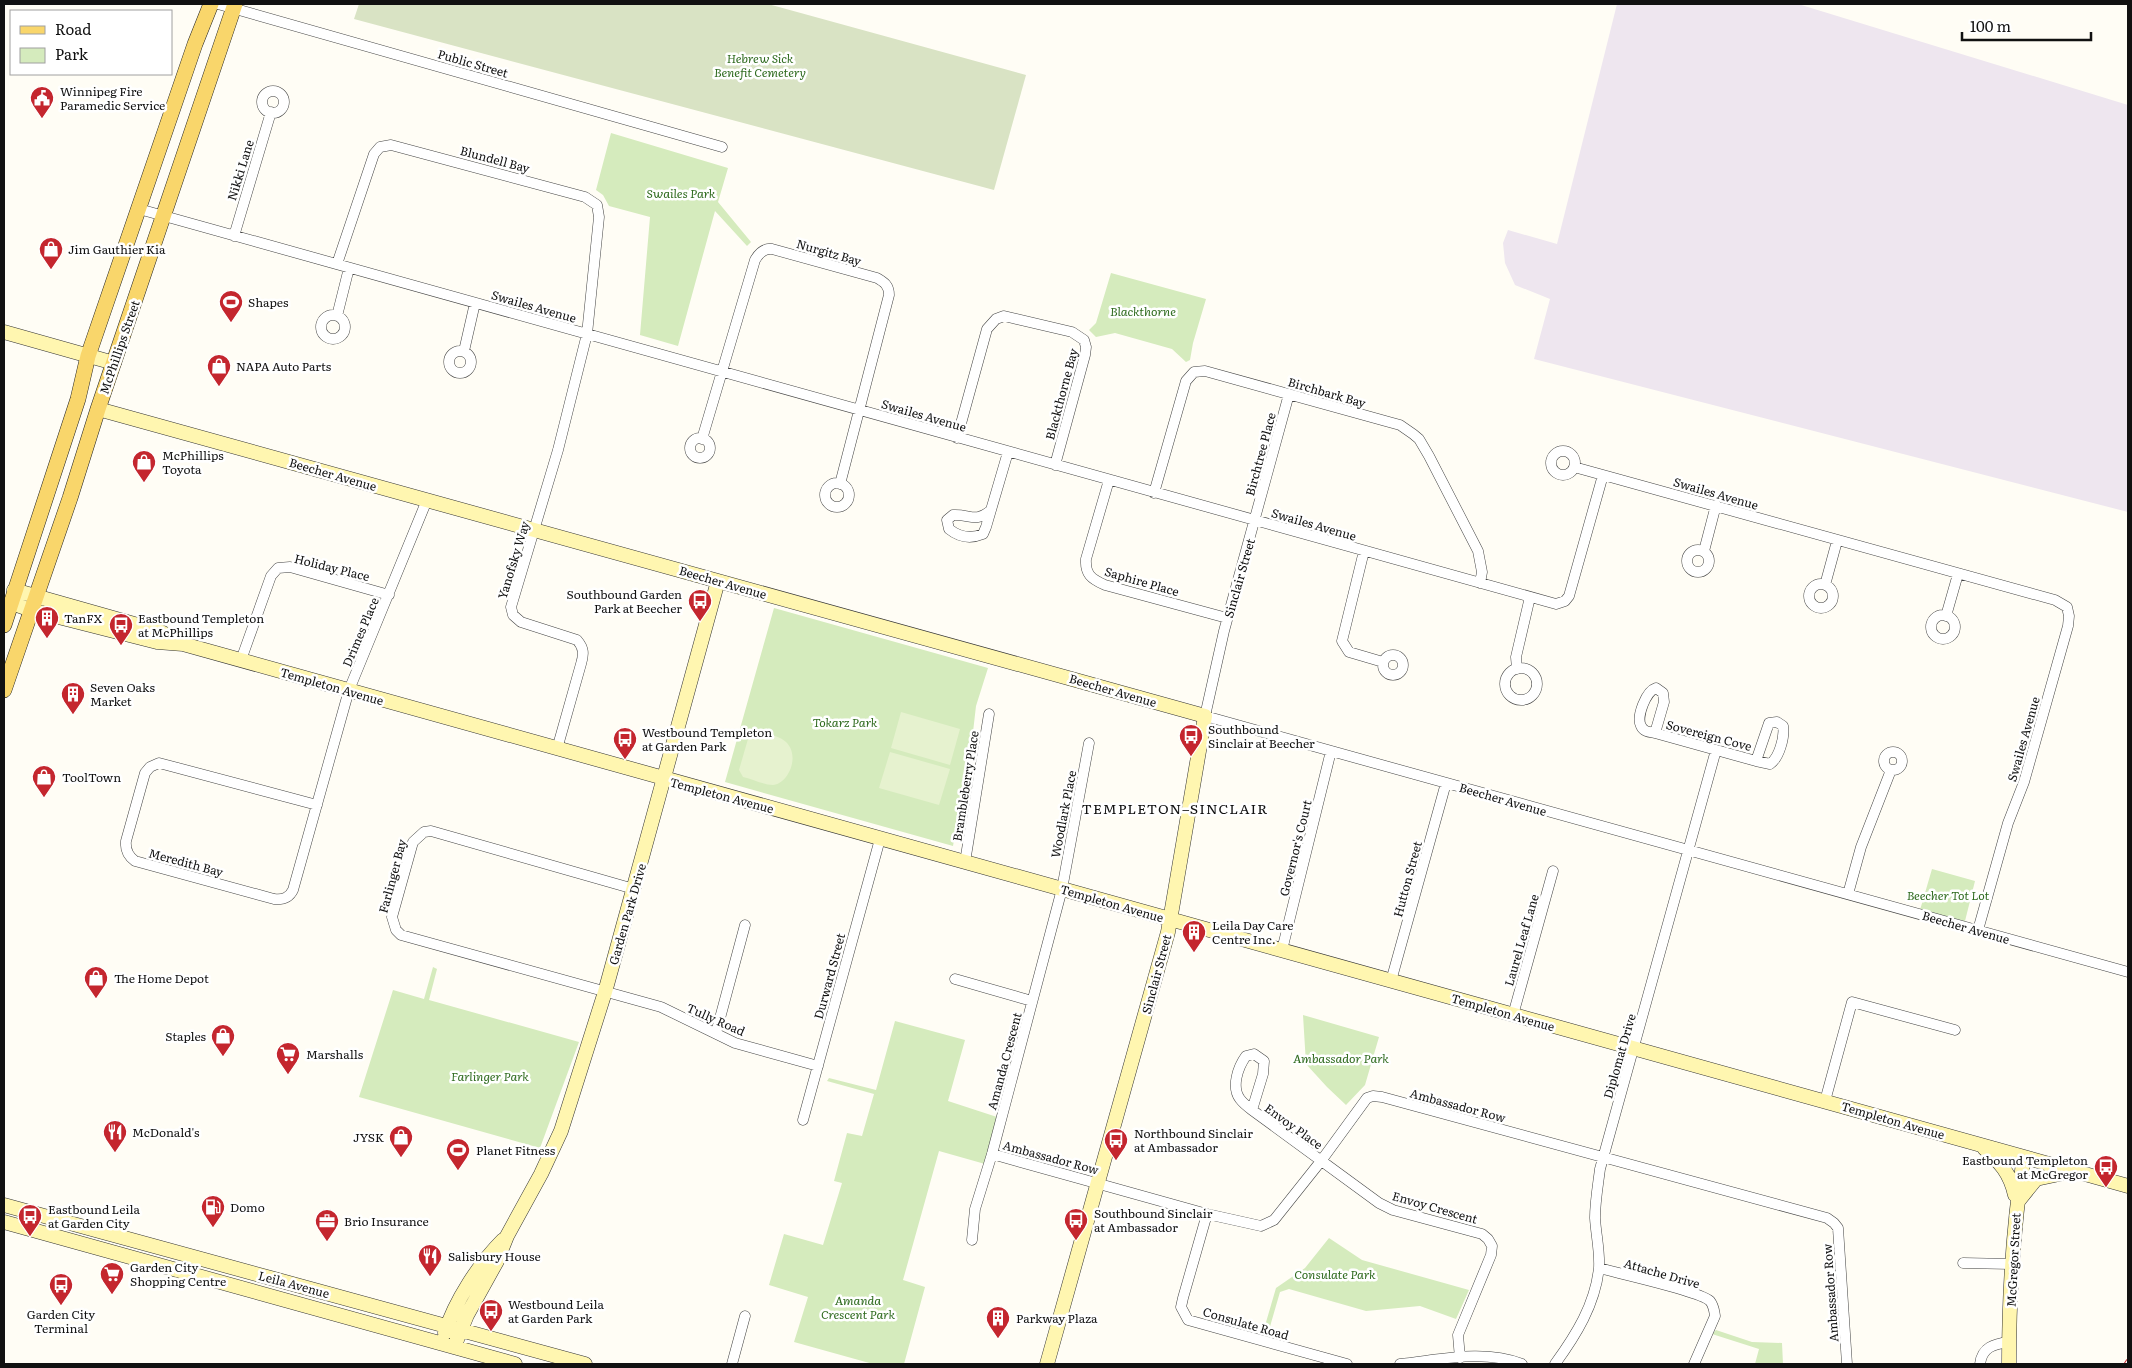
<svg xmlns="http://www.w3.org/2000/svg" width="2132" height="1368" viewBox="0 0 2132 1368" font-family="Literata,serif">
	<rect width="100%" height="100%" fill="#fffdf5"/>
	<path fill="#eee6ef" d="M1617 4H1798L2128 105V512L1534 359 1550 299 1515 285 1505 263 1503 243 1508 230 1557 244Z"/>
	<path fill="#d5ebbd" d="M611 133 728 168 718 202 751 242 747 246 715 211 678 346 640 335 650 217 609 206 603 195 596 190Z
		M1111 273 1206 299 1193 343 1190 360 1186 362 1172 349 1115 333 1096 337 1089 330 1096 323Z
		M774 608 988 668 976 706 973 732 953 846 725 782Z
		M1932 869 1975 881 1965 921 1920 910Z
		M433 967 437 969 429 1000 579 1042 540 1148 359 1097 393 990 424 999Z
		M1303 1015 1379 1037 1365 1085 1346 1105 1327 1087 1306 1064Z
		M895 1021 965 1040 948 1101 997 1117 985 1164 939 1151 903 1280 925 1287 904 1364H873L794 1342 808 1297 769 1285 784 1234 823 1245 842 1183 834 1181 847 1133 862 1136 874 1094 827 1081 829 1078 876 1090Z
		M1329 1238 1362 1260 1469 1290 1456 1319 1420 1306 1366 1311 1289 1289 1280 1292 1269 1330 1264 1329 1276 1288 1305 1268Z
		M1716 1330 1752 1342 1782 1343 1783 1364H1755L1759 1349 1712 1334Z"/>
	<path fill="#d9e3c4" d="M359 4H768L1026 75 994 190 354 19Z"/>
	<path fill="#e6f2cf" d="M901 712 960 729 950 765 891 748Z
		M771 735C807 742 791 784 773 785 764 785 752 779 743 777L739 770 748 739 751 736Z
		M890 752 950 769 939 805 879 788Z"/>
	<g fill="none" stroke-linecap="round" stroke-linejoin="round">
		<g stroke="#444" stroke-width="11">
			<path id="street" d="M218 4 722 147
				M262 102a11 11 0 1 1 22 0a11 11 0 1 1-22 0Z
				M139 209 1556 604 1565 601 1569 596 1603 475 2055 600 2067 607 2069 616 2068 626 2024 782 2008 823 1978 930
				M234 236 271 112
				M337 264 374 154 380 147 391 145 585 197 597 205 599 217 587 334 558 450 511 607 513 615 521 622 577 640C584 648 584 654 581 664L557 749
				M321 327a12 12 0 1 1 24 0a12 12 0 1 1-24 0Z
				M337 316 349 268
				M449 362a11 11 0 1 1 22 0a11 11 0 1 1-22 0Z
				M464 351 475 303
				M1289 394 1224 631 1205 716 2128 972
				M957 438 987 329 996 319 1004 316 1072 332 1084 340 1086 347 1085 355 1055 465
				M690 448a10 10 0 1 1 20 0a10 10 0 1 1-20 0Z
				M702 439 755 260C759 253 764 248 772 249L877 278C884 282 889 285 889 295L840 484
				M1551 463a12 12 0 1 1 24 0a12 12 0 1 1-24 0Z
				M1574 467 1603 475
				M1109 480 1086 559C1085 574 1091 579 1105 585L1227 618
				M825 495a12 12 0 1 1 24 0a12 12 0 1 1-24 0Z
				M1154 493 1186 381 1194 372 1205 371 1389 422 1400 425 1413 434 1419 439 1429 456 1478 551 1482 572 1480 583
				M990 511C975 523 970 514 953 515L947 520 949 529C959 537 971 539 983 534L986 527 1008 452
				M1687 561a11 11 0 1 1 22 0a11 11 0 1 1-22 0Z
				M1364 551 1342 641 1349 652 1383 662
				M1704 551 1716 505
				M1809 596a12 12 0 1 1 24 0a12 12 0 1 1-24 0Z
				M1825 585 1837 541
				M1931 627a12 12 0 1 1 24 0a12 12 0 1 1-24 0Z
				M1946 616 1958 574
				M1383 665a10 10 0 1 1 20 0a10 10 0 1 1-20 0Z
				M241 660 271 576 278 568 290 567 389 595
				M1505 684a16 16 0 1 1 32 0a16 16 0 1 1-32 0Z
				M1517 669 1516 657 1530 597
				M1655 733 1664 702 1663 693 1656 688C1646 691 1636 717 1641 726 1644 732 1649 732 1655 733L1756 761 1770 764C1779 758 1785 737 1783 726L1777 722 1769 723 1756 761
				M1884 761a9 9 0 1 1 18 0a9 9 0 1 1-18 0Z
				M317 805 159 763 150 767 145 773 126 841C125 850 128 856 135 861L274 899C283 900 289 898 293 890L349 690 427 500
				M965 862 989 714
				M634 889 431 831 424 832 413 842 392 917 396 930 401 935 661 1007 735 1043 818 1066
				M1848 894 1861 847 1891 770
				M1282 950 1331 751
				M955 979 1032 1001
				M1391 981 1446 783
				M1513 1015 1553 871
				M716 1033 745 925
				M1825 1101 1852 1002 1955 1030
				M1252 1110 1263 1074 1264 1061 1254 1054 1246 1056C1238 1067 1231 1087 1240 1099 1243 1103 1248 1107 1252 1110L1379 1203 1393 1210 1482 1234 1488 1239 1492 1246 1491 1255 1458 1335 1460 1358
				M803 1120 880 839
				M992 1154 1207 1214 1261 1226 1274 1220 1321 1161 1367 1098 1373 1096 1382 1097 1827 1218 1834 1223 1838 1228 1847 1364
				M1207 1214 1183 1298 1181 1307 1188 1320 1347 1364
				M972 1240 975 1209 992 1154 1062 889 1089 743
				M1963 1263 2011 1264
				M1599 1268C1617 1273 1700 1291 1710 1301 1714 1306 1714 1310 1715 1316L1694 1364
				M732 1364 745 1316
				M1400 1364C1440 1360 1483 1349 1522 1364
				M1555 1364C1576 1335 1595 1305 1599 1268 1600 1251 1596 1235 1595 1218 1595 1202 1598 1185 1600 1169L1716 750
				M1980 1364C1982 1347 1994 1344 2009 1342"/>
		</g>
		<g stroke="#333" stroke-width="15">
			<path id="secondary" d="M4 332 114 363
				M98 409 1205 716 1168 932 1047 1364
				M14 590 159 631 178 641
				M11 603 31 610 157 642 183 644 2128 1186
				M1984 1148C2000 1162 2010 1173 2015 1195
				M2019 1200 2036 1179 2069 1172
				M4 1205 585 1364
				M4 1222 515 1364
				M445 1333C455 1301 479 1264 503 1240
				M454 1347 467 1315 497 1261 507 1236 541 1174 561 1131 605 992 718 581
				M2009 1364C2009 1294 2013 1226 2024 1157"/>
		</g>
		<g stroke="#222" stroke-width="16">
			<path id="primary" d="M4 625 78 399 88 356 195 44 211 4
				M4 690 70 498 98 409 235 4"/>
		</g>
		<use href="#street" stroke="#fff" stroke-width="10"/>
		<use href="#secondary" stroke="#fff6b0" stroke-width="14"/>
		<use href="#primary" stroke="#f9d66b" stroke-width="15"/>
		<g stroke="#c4262e" stroke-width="4.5">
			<path id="rail" d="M2126 1364 2128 1361"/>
		</g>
		<use href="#rail" stroke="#fff" stroke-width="2.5" stroke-dasharray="8" stroke-linecap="butt"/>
	</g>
	<defs>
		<g id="civic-pin" transform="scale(1.25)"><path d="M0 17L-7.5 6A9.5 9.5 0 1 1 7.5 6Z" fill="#c4262e" stroke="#fff"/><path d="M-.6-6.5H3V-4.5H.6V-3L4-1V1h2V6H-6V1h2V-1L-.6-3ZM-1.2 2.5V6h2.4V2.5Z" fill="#fff"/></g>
		<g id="shop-pin" transform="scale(1.25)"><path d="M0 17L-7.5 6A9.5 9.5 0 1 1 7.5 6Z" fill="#c4262e" stroke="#fff"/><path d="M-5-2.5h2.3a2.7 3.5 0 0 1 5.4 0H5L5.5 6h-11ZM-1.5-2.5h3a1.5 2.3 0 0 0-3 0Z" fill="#fff"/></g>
		<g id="stadium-pin" transform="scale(1.25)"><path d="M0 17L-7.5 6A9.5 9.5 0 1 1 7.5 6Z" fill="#c4262e" stroke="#fff"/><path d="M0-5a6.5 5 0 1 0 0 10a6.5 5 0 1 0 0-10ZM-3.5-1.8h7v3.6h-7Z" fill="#fff"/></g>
		<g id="bus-pin" transform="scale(1.25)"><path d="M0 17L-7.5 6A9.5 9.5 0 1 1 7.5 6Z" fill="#c4262e" stroke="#fff"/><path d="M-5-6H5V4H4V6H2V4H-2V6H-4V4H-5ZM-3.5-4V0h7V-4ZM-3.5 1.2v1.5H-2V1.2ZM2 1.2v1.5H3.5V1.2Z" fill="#fff"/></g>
		<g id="building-pin" transform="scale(1.25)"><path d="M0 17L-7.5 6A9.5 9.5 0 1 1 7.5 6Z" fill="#c4262e" stroke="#fff"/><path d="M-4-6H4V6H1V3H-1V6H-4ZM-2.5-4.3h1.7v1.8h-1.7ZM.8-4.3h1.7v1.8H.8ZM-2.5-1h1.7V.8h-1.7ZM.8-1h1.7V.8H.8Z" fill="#fff"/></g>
		<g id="supermarket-pin" transform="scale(1.25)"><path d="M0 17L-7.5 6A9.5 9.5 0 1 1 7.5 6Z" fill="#c4262e" stroke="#fff"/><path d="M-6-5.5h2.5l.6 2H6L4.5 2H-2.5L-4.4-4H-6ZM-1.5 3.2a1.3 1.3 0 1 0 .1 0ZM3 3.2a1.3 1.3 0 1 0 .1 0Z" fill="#fff"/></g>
		<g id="restaurant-pin" transform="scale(1.25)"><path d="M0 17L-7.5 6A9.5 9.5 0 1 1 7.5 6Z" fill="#c4262e" stroke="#fff"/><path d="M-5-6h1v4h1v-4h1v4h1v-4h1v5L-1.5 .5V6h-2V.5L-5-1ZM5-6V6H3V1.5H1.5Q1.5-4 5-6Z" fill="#fff"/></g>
		<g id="fuel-pin" transform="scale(1.25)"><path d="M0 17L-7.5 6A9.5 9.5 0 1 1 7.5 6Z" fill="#c4262e" stroke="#fff"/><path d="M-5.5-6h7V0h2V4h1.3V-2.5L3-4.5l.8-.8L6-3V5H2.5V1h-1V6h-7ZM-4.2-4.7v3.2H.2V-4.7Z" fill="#fff"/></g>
		<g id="office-pin" transform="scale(1.25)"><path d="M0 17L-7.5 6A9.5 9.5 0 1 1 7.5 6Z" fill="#c4262e" stroke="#fff"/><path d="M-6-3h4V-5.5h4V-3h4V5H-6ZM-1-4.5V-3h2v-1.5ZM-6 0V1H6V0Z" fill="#fff"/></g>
	</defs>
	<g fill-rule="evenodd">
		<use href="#civic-pin" x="42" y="98"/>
		<use href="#shop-pin" x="51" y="249"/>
		<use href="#stadium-pin" x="231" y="302"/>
		<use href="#shop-pin" x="219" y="366"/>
		<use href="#shop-pin" x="144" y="462"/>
		<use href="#bus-pin" x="700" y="601"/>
		<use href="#building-pin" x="47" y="618"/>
		<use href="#bus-pin" x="121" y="625"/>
		<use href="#building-pin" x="73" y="694"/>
		<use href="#bus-pin" x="1191" y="736"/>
		<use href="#bus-pin" x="625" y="739"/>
		<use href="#shop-pin" x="44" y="777"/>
		<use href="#building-pin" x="1194" y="932"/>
		<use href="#shop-pin" x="96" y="978"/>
		<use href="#shop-pin" x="223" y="1036"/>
		<use href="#supermarket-pin" x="288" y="1054"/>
		<use href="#restaurant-pin" x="115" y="1132"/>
		<use href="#shop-pin" x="401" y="1137"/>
		<use href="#bus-pin" x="1116" y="1140"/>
		<use href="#stadium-pin" x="458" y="1150"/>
		<use href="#bus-pin" x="2106" y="1167"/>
		<use href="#fuel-pin" x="213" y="1207"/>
		<use href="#bus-pin" x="30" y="1216"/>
		<use href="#bus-pin" x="1076" y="1220"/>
		<use href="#office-pin" x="327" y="1221"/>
		<use href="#restaurant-pin" x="430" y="1256"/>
		<use href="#supermarket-pin" x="112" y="1274"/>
		<use href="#bus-pin" x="61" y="1285"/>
		<use href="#bus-pin" x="491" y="1311"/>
		<use href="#building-pin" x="998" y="1318"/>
	</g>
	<g text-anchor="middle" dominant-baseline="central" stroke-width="5" stroke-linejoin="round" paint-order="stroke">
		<g font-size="12" font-style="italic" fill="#2f6b1f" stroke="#fff">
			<text x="760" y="58">Hebrew Sick<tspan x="760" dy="14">Benefit Cemetery</tspan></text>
			<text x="681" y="193">Swailes Park</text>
			<text x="1143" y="311">Blackthorne</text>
			<text x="845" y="722">Tokarz Park</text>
			<text x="1948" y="895">Beecher Tot Lot</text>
			<text x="1341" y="1058">Ambassador Park</text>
			<text x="490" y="1076">Farlinger Park</text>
			<text x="1335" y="1274">Consulate Park</text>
			<text x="858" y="1300">Amanda<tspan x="858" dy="14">Crescent Park</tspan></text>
		</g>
		<g font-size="12" fill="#111" stroke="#fff">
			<text transform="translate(473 63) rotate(16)">Public Street</text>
			<text transform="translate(495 159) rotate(15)">Blundell Bay</text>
			<text transform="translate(240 170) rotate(-73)">Nikki Lane</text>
			<text transform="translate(829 252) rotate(16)">Nurgitz Bay</text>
			<text transform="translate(534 306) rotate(16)">Swailes Avenue</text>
			<text transform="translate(119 347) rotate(-71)">McPhillips Street</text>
			<text transform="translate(1327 392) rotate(16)">Birchbark Bay</text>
			<text transform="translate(1061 394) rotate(-75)">Blackthorne Bay</text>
			<text transform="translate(924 415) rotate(16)">Swailes Avenue</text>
			<text transform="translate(1260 454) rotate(-75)">Birchtree Place</text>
			<text transform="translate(333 474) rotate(16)">Beecher Avenue</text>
			<text transform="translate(1716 493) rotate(16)">Swailes Avenue</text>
			<text transform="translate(1314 524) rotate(16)">Swailes Avenue</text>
			<text transform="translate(513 560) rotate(-73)">Yanofsky Way</text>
			<text transform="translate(332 567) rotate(14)">Holiday Place</text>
			<text transform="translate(1239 578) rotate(-74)">Sinclair Street</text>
			<text transform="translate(1142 581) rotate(16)">Saphire Place</text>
			<text transform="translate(723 582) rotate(16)">Beecher Avenue</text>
			<text transform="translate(360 632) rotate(-67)">Drimes Place</text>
			<text transform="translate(332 686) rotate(16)">Templeton Avenue</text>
			<text transform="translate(1113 690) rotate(16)">Beecher Avenue</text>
			<text transform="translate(1709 735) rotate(15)">Sovereign Cove</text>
			<text transform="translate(2023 739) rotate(-74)">Swailes Avenue</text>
			<text transform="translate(965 786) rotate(-81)">Brambleberry Place</text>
			<text transform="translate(722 795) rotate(15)">Templeton Avenue</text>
			<text transform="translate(1503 799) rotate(16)">Beecher Avenue</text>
			<text transform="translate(1063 814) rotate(-79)">Woodlark Place</text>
			<text transform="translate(1295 848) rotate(-76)">Governor's Court</text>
			<text transform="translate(186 862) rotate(15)">Meredith Bay</text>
			<text transform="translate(392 876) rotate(-75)">Farlinger Bay</text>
			<text transform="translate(1407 879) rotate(-75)">Hutton Street</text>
			<text transform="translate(1112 903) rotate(16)">Templeton Avenue</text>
			<text transform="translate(627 914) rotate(-74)">Garden Park Drive</text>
			<text transform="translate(1966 927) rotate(16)">Beecher Avenue</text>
			<text transform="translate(1521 940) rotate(-74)">Laurel Leaf Lane</text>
			<text transform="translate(1156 974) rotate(-75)">Sinclair Street</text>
			<text transform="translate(829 976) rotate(-75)">Durward Street</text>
			<text transform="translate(1503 1012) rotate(16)">Templeton Avenue</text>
			<text transform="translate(716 1019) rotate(24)">Tully Road</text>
			<text transform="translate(1619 1056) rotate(-74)">Diplomat Drive</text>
			<text transform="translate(1004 1061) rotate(-75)">Amanda Crescent</text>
			<text transform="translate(1458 1105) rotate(15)">Ambassador Row</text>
			<text transform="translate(1893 1120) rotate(16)">Templeton Avenue</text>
			<text transform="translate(1294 1126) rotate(36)">Envoy Place</text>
			<text transform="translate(1051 1157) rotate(15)">Ambassador Row</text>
			<text transform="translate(1435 1207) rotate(16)">Envoy Crescent</text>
			<text transform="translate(2013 1260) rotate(-87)">McGregor Street</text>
			<text transform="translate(1662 1273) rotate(16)">Attache Drive</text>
			<text transform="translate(294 1284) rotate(15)">Leila Avenue</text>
			<text transform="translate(1830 1293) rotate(-94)">Ambassador Row</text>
			<text transform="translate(1246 1323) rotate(16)">Consulate Road</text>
		</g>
		<g font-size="12" fill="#111" stroke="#fff" text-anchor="start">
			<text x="60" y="91">Winnipeg Fire<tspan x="60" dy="14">Paramedic Service</tspan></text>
			<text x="68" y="249">Jim Gauthier Kia</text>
			<text x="248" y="302">Shapes</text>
			<text x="236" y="366">NAPA Auto Parts</text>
			<text x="162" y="455">McPhillips<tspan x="162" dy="14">Toyota</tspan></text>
			<text x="682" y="594" text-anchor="end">Southbound Garden<tspan x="682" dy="14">Park at Beecher</tspan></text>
			<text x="64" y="618">TanFX</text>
			<text x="138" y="618">Eastbound Templeton<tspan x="138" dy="14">at McPhillips</tspan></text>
			<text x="90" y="687">Seven Oaks<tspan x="90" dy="14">Market</tspan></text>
			<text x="1208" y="729">Southbound<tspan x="1208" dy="14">Sinclair at Beecher</tspan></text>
			<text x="642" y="732">Westbound Templeton<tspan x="642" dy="14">at Garden Park</tspan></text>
			<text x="62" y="777">ToolTown</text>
			<text x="1212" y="925">Leila Day Care<tspan x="1212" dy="14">Centre Inc.</tspan></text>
			<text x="114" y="978">The Home Depot</text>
			<text x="206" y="1036" text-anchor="end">Staples</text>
			<text x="306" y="1054">Marshalls</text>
			<text x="132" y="1132">McDonald's</text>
			<text x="1134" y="1133">Northbound Sinclair<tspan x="1134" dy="14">at Ambassador</tspan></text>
			<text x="384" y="1137" text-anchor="end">JYSK</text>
			<text x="476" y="1150">Planet Fitness</text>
			<text x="2088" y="1160" text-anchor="end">Eastbound Templeton<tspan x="2088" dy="14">at McGregor</tspan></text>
			<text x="230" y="1207">Domo</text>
			<text x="48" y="1209">Eastbound Leila<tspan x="48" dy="14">at Garden City</tspan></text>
			<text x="1094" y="1213">Southbound Sinclair<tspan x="1094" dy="14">at Ambassador</tspan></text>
			<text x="344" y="1221">Brio Insurance</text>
			<text x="448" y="1256">Salisbury House</text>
			<text x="130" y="1267">Garden City<tspan x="130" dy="14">Shopping Centre</tspan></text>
			<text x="508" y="1304">Westbound Leila<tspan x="508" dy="14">at Garden Park</tspan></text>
			<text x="61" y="1314" text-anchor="middle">Garden City<tspan x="61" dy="14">Terminal</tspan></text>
			<text x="1016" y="1318">Parkway Plaza</text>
		</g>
		<g font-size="14" letter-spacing="1" fill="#111" stroke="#fff">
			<text x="1175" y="808">TEMPLETON–SINCLAIR</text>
		</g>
	</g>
	<rect width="2132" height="1368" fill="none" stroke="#111111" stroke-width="10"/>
	<rect x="10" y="10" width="162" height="65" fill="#ffffff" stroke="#a0a0a0"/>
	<rect x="20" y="26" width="25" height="8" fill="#f9d66b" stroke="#a0a0a0"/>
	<text x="55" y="35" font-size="15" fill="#111111">Road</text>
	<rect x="20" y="48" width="25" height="15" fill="#d5ebbd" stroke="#a0a0a0"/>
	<text x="55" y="60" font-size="15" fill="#111111">Park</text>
	<path d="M1962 32v8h129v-8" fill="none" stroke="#111111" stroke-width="2.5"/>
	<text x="1970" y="32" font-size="15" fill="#111111" stroke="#ffffff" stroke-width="4" paint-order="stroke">100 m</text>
</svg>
